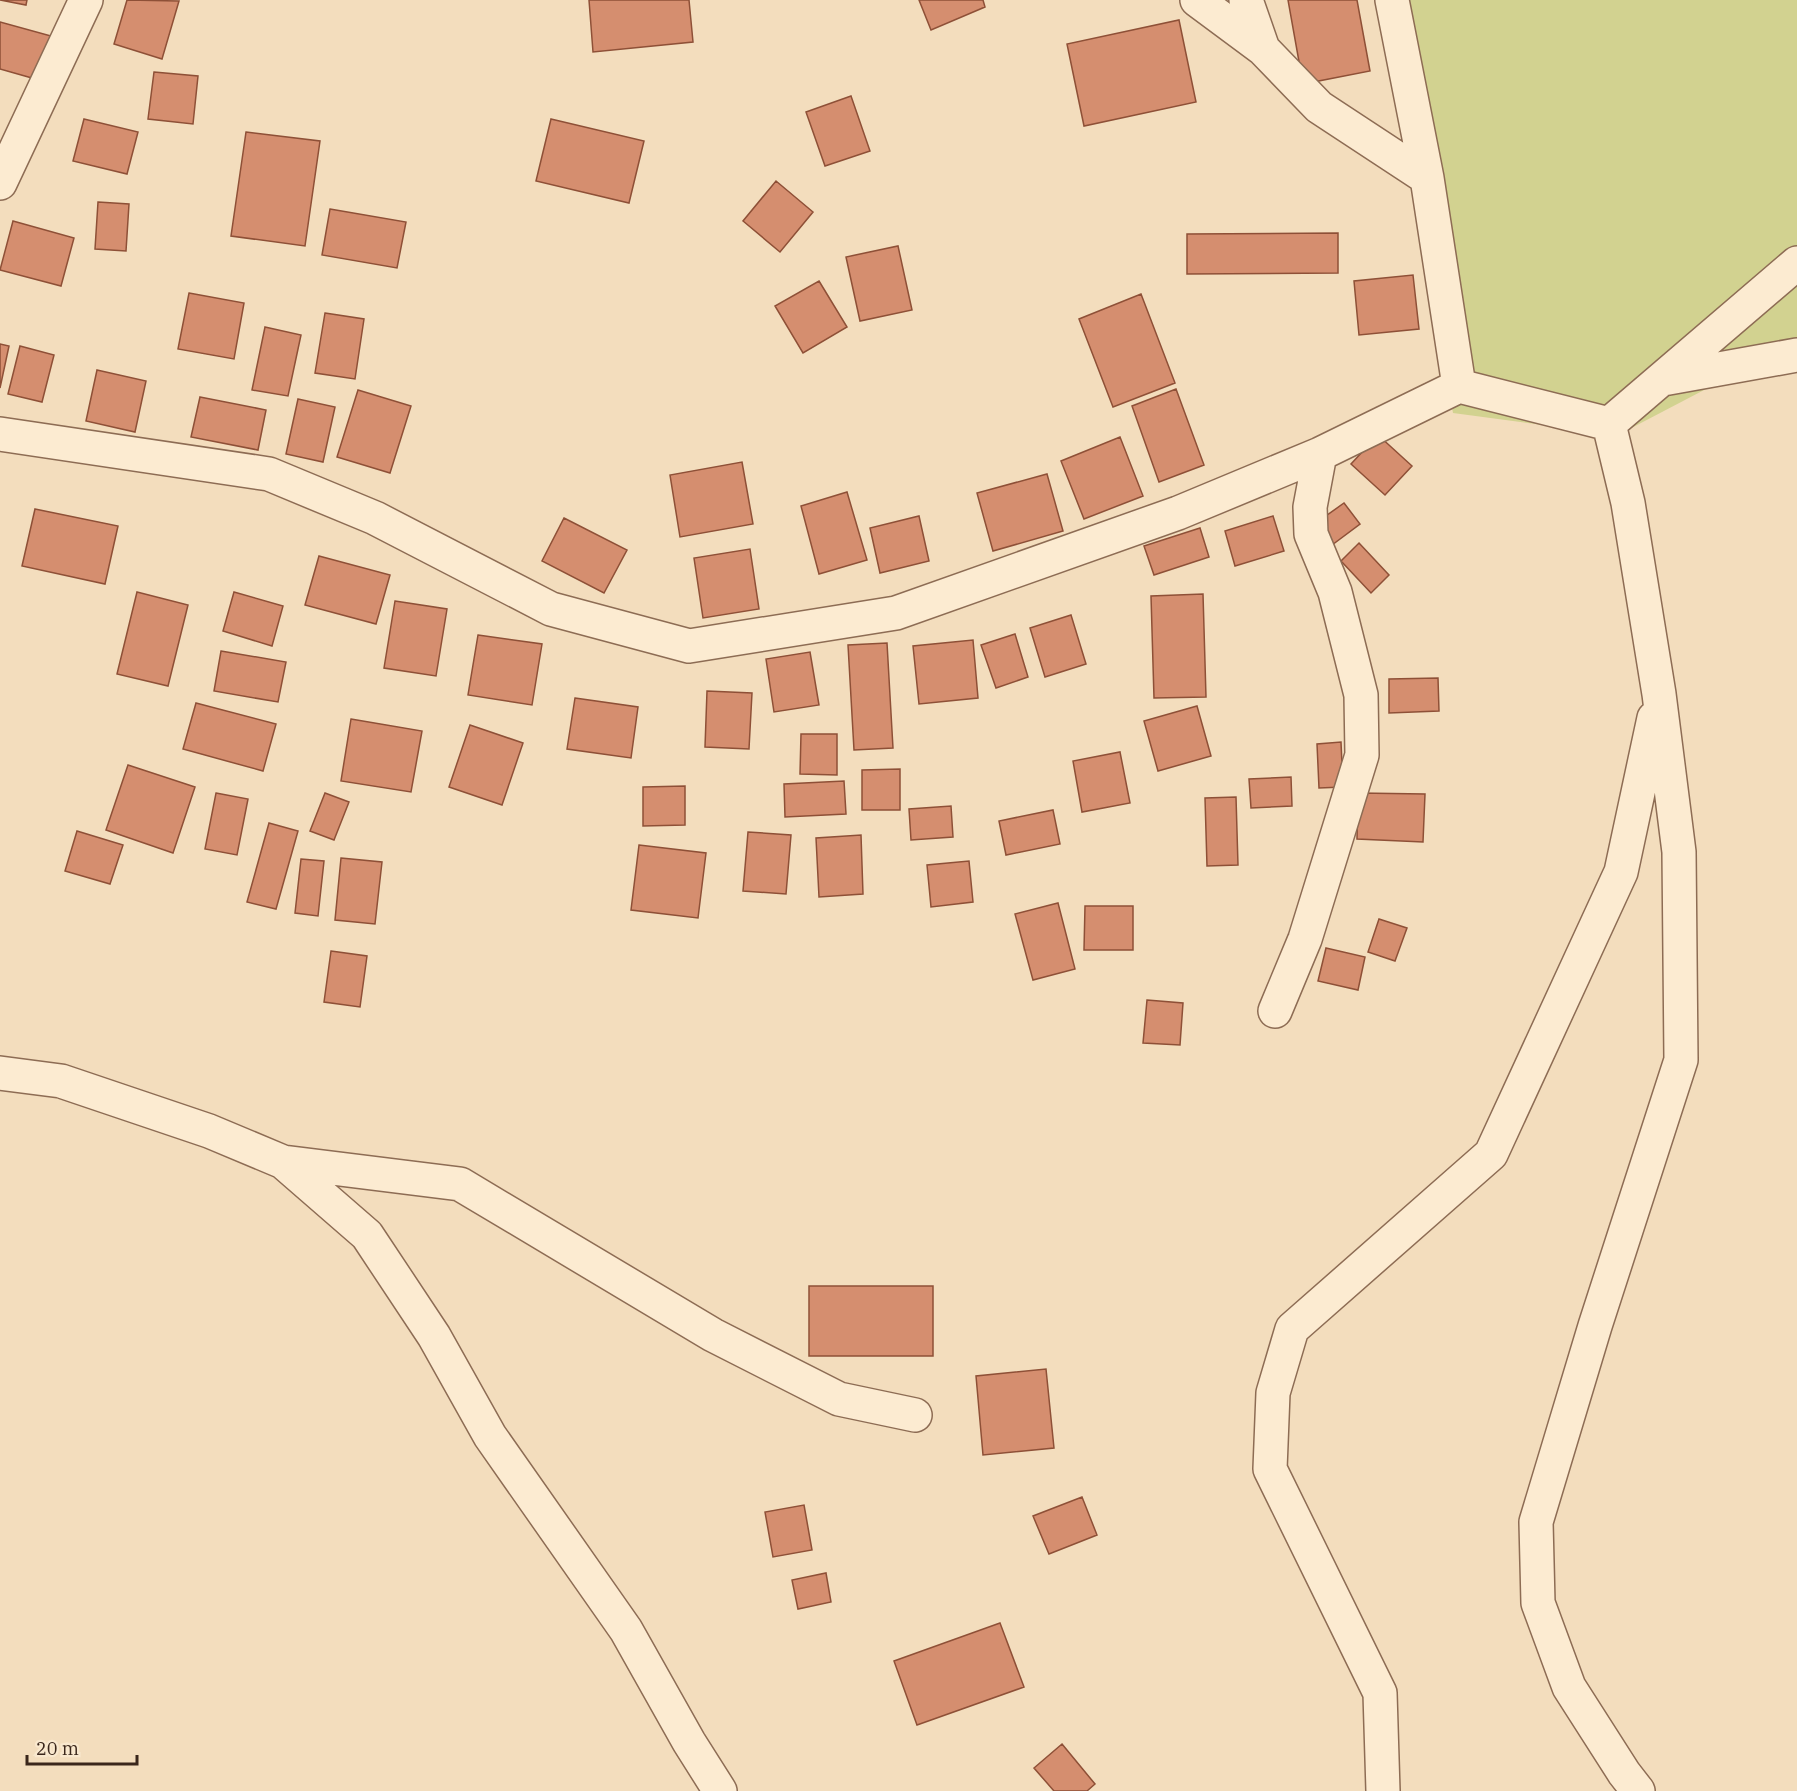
<svg xmlns="http://www.w3.org/2000/svg" width="1797" height="1791" viewBox="0 0 1797 1791" font-family="'IBM Plex Serif',serif">
	<rect width="100%" height="100%" fill="#f3ddbd"/>
	<path fill="#d2d290" d="M1407 0H1797V366H1750L1618 435 1453 413 1415 194Z"/>
	<path fill="#d58e6f" stroke="#8e5037" stroke-width="1.5" d="M0 0H27L26 5Z
		M127 0 179 1 162 59 114 44Z
		M589 0H689L693 42 593 52Z
		M919 0H983L985 7 931 30Z
		M1288 0H1357L1370 71 1303 84Z
		M1179 20 1196 102 1084 126 1067 44Z
		M0 22 51 36 39 80 0 69Z
		M154 72 198 76 193 124 148 119Z
		M851 96 870 151 825 166 806 112Z
		M84 119 138 132 127 174 73 161Z
		M551 119 644 141 629 203 536 181Z
		M246 132 320 141 305 246 231 236Z
		M776 181 813 212 780 252 743 221Z
		M98 202 129 204 126 251 95 249Z
		M330 209 406 222 397 268 322 255Z
		M13 221 74 238 61 286 0 270Z
		M1338 233V273L1187 274V234Z
		M898 246 912 310 860 321 846 257Z
		M1413 275 1419 329 1359 335 1354 281Z
		M819 281 847 327 803 353 775 306Z
		M189 293 244 303 234 359 178 349Z
		M1141 294 1175 383 1113 407 1079 319Z
		M325 313 364 319 355 379 315 373Z
		M265 327 301 335 288 396 252 390Z
		M0 344 9 346 0 388Z
		M20 346 54 355 42 402 8 394Z
		M97 370 146 381 135 432 86 421Z
		M1176 389 1204 465 1159 482 1132 406Z
		M358 390 411 406 390 473 337 457Z
		M200 397 266 410 258 450 191 437Z
		M298 399 335 407 323 462 286 454Z
		M1378 435 1412 466 1385 495 1351 464Z
		M1120 437 1143 496 1084 519 1061 461Z
		M742 462 753 524 680 537 670 475Z
		M1047 474 1063 531 993 551 977 493Z
		M847 492 867 560 819 574 801 506Z
		M1344 503 1360 524 1332 545 1316 523Z
		M35 509 118 526 105 584 22 566Z
		M919 516 929 561 880 573 870 528Z
		M1273 516 1284 551 1235 566 1225 531Z
		M564 518 627 550 604 593 542 561Z
		M1200 528 1209 557 1154 575 1144 546Z
		M1359 543 1389 575 1371 593 1341 561Z
		M750 549 759 609 703 618 694 558Z
		M319 556 390 575 376 624 305 605Z
		M137 592 188 605 168 686 117 674Z
		M234 592 283 606 272 646 223 631Z
		M1203 594 1206 697 1154 698 1151 596Z
		M395 601 447 609 436 676 384 668Z
		M1071 615 1086 664 1045 677 1030 628Z
		M1015 634 1028 677 996 688 981 645Z
		M478 635 542 644 532 705 468 695Z
		M973 640 978 698 919 704 913 646Z
		M887 643 893 748 854 750 848 645Z
		M221 651 286 662 278 702 214 691Z
		M810 652 819 705 774 712 766 659Z
		M1438 678 1439 711 1389 713V679Z
		M707 691 752 693 749 749 705 747Z
		M575 698 638 707 631 758 567 749Z
		M196 703 276 724 263 771 183 749Z
		M1197 706 1211 756 1158 771 1144 721Z
		M351 719 422 731 411 792 341 781Z
		M470 725 523 743 502 805 449 787Z
		M801 734H837V775L800 774Z
		M1341 742 1343 787 1319 788 1317 744Z
		M1120 752 1130 803 1082 812 1073 761Z
		M128 765 195 787 173 853 106 830Z
		M900 769V810H862V770Z
		M1291 777 1292 806 1251 808 1249 779Z
		M844 781 846 814 785 817 784 784Z
		M685 786V825L643 826V787Z
		M216 793 248 799 237 855 205 849Z
		M325 793 349 802 334 840 310 831Z
		M1358 793 1425 794 1423 842 1357 839Z
		M1236 797 1238 865 1207 866 1205 798Z
		M951 806 953 837 911 840 909 809Z
		M1053 810 1060 844 1006 855 999 821Z
		M269 823 298 831 276 909 247 902Z
		M77 831 123 845 110 884 65 871Z
		M748 832 791 835 786 894 743 891Z
		M861 835 863 894 819 897 816 838Z
		M639 845 706 853 698 918 631 910Z
		M341 858 382 862 375 924 335 920Z
		M301 859 324 861 318 916 295 913Z
		M969 861 973 902 931 907 927 865Z
		M1058 903 1075 969 1033 980 1015 914Z
		M1085 906H1133V950H1084Z
		M1379 919 1407 928 1395 961 1368 952Z
		M1326 948 1365 957 1358 990 1318 981Z
		M331 951 367 956 360 1007 324 1002Z
		M1147 1000 1183 1003 1180 1045 1143 1043Z
		M809 1286H933V1356H809Z
		M1046 1369 1054 1448 983 1455 976 1376Z
		M1082 1497 1097 1535 1049 1554 1033 1516Z
		M804 1505 812 1550 773 1557 765 1512Z
		M826 1573 831 1602 798 1609 792 1580Z
		M1000 1623 1024 1687 917 1725 894 1661Z
		M1062 1744 1095 1784 1087 1791H1054L1034 1768Z"/>
	<g fill="none" stroke-linecap="round" stroke-linejoin="round">
		<g stroke="#8d6c54" stroke-width="36">
			<path id="minor" d="M1197 0 1263 49 1319 107 1427 178
				M1246 0 1263 49
				M1392 0 1427 178 1459 386
				M0 183 86 0
				M1663 379 1797 355
				M1609 424 1797 263
				M0 434 269 474 375 518 551 609 689 646 896 613 1178 513 1320 454 1459 386 1609 424 1628 503 1659 694 1679 852 1681 1060 1595 1326 1536 1522 1538 1603 1569 1687 1624 1773 1638 1791
				M1275 1011 1305 939 1362 755 1361 695 1335 592 1311 534 1310 507 1320 454
				M0 1073 61 1081 209 1131 283 1162 367 1235 434 1336 490 1436 626 1630 689 1742 720 1791
				M283 1162 460 1184 713 1335 839 1399 915 1415
				M1383 1791 1380 1693 1270 1469 1273 1393 1292 1329 1491 1154 1621 872 1654 718"/>
		</g>
		<use href="#minor" stroke="#fcebd1" stroke-width="33"/>
	</g>
	<path d="M27 1755v9h110v-9" fill="none" stroke="#3a261b" stroke-width="3"/>
	<text x="36" y="1755" font-size="18" fill="#3a261b" stroke="#f9e8ce" stroke-width="4.5" paint-order="stroke">20 m</text>
</svg>
